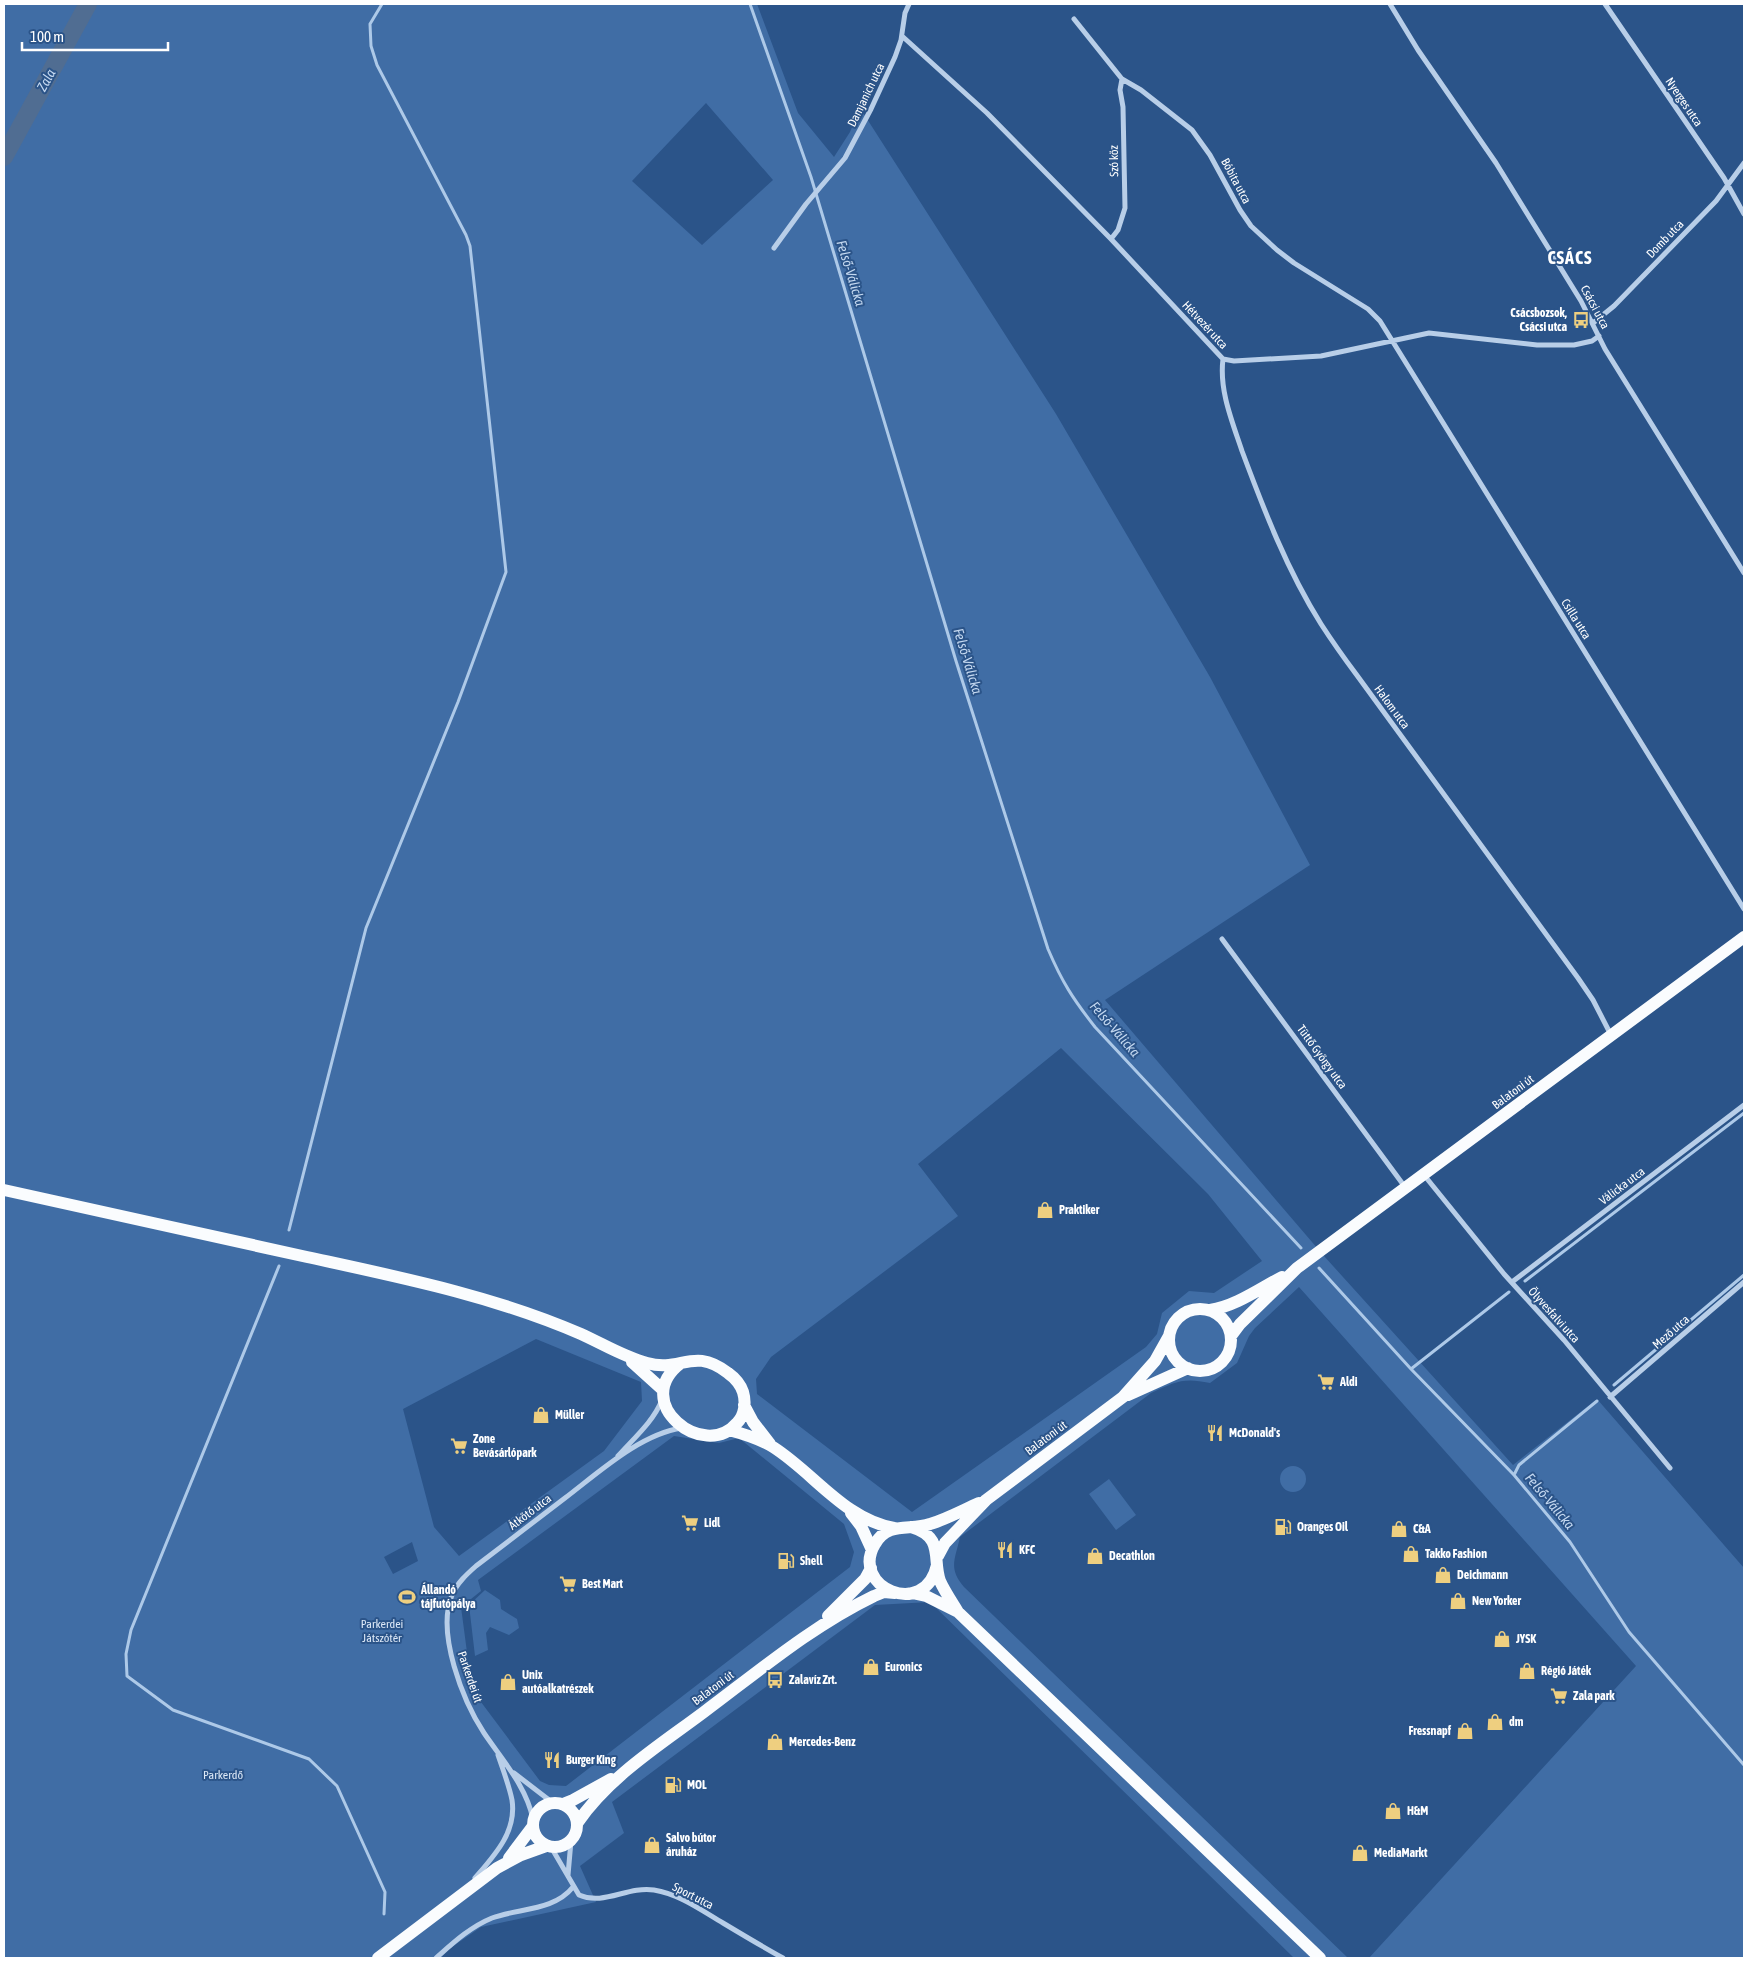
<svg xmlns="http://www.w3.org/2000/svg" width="1748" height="1962" viewBox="0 0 1748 1962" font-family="'Asap Condensed',sans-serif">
	<rect width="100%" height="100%" fill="#2b5489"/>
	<path fill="#406da5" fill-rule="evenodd" d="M4 4H757L798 113 834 157 850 132 860 108 1056 414 1210 677 1310 865 1105 1000 1324 1256 1513 1465 1597 1399 1744 1568V1958H1369L1636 1666 1299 1287 1255 1328 1249 1336 1237 1363 1210 1383C1183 1377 1175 1382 1151 1393L960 1537C955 1560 948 1568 964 1587L1348 1958H1294L930 1602 875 1605 612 1802 624 1833 580 1866 596 1902 481 1927 449 1949 441 1958H4ZM706 103 773 180 702 245 632 181ZM1061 1048 1208 1194 1262 1261 1214 1293 1189 1291 1162 1313 1157 1334 1146 1347 912 1512 757 1394 756 1379 771 1357 958 1216 918 1164ZM536 1339 641 1382 642 1401 604 1451 459 1556 434 1527 403 1409ZM674 1436 719 1443 739 1438 844 1524 854 1552 850 1567 566 1786 549 1785 540 1781 472 1690 461 1607 481 1591 478 1580ZM412 1542 418 1561 393 1574 384 1557Z
		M1280 1479a13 13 0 1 1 26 0a13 13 0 1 1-26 0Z
		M1109 1479 1136 1515 1116 1530 1089 1494Z
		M485 1590 500 1600 501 1609 517 1619 519 1628 509 1635 490 1627 486 1633 488 1650 475 1656 469 1605Z"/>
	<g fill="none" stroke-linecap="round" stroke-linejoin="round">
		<path stroke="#adc9e8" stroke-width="3" d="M750 4 811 177 956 661 1048 949C1062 982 1073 999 1095 1027L1301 1248
			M289 1230 366 928 458 702 506 572 470 246 466 235 377 65 371 46 370 24 382 4
			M279 1266 131 1630 126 1654 127 1676 173 1710 309 1759 337 1786 385 1892 384 1914
			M1319 1268 1411 1369 1514 1475 1570 1542 1629 1632 1744 1765
			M1525 1281 1744 1113
			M1411 1369 1509 1292
			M1614 1385 1744 1275
			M1514 1475 1519 1465 1597 1401"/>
		<path stroke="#506d92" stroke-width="18" d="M4 157 88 4"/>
		<path stroke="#b8cee8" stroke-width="5" d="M1390 4 1418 50 1496 163 1581 301 1605 349 1744 573
			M1605 4 1724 178 1744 214
			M1074 19 1122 79 1141 90 1192 130 1210 155 1240 210 1251 226 1277 250 1294 263 1368 309 1380 321 1744 909
			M902 36 987 113 1111 239 1223 359 1234 361 1321 356 1429 333 1537 345H1574L1592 341 1599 336
			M1111 239 1118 230 1125 208 1123 107 1120 90 1122 79
			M774 248 806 204 845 158 871 109 895 57 901 40 905 13 909 4
			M1593 323 1614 306 1716 201 1744 163
			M1223 359C1219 390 1232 421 1242 451 1264 510 1287 570 1321 624 1332 641 1344 658 1356 674L1578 978 1593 1000 1611 1035
			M1222 939 1405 1187
			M1424 1175 1504 1274 1564 1340 1670 1468
			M1512 1282 1744 1105
			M1610 1397 1744 1282
			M618 1456C634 1438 653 1422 662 1400
			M514 1773 553 1803
			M533 1819C526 1786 503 1761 484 1733 463 1701 436 1633 452 1595 457 1583 467 1574 476 1566 506 1543 535 1521 565 1498 598 1473 640 1434 682 1428
			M551 1847 579 1895C604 1906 627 1886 654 1890 679 1894 701 1910 723 1923 743 1935 763 1947 783 1958
			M568 1875 571 1841
			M475 1878C494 1856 517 1832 512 1800 509 1785 503 1770 498 1755
			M436 1958C453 1943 470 1927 492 1918 519 1908 554 1911 573 1887"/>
		<path stroke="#fafcfe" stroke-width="12" d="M4 1190C105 1212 206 1235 307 1257 399 1277 494 1296 581 1334 603 1344 624 1357 647 1363 681 1373 693 1346 728 1373 735 1378 740 1383 743 1392 746 1402 745 1415 737 1423 704 1462 629 1402 681 1363
			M1169 1340a31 31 0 1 1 62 0a31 31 0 1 1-62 0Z
			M1210 1310C1236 1306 1259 1289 1282 1277
			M1231 1336 1240 1324 1297 1268 1744 937
			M632 1362 663 1390
			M1128 1395 1188 1368
			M744 1405 753 1422 770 1444
			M729 1430C744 1434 760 1439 773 1447 814 1473 844 1519 894 1528
			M851 1513 861 1526 872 1550
			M911 1527C945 1537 932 1559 940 1581 945 1592 952 1602 958 1612
			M938 1556 945 1543 986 1500 1123 1397 1155 1361 1169 1336
			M937 1565C925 1620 849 1587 875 1544 888 1521 910 1531 930 1524 947 1519 963 1510 979 1503
			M912 1593 926 1596 958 1612 1320 1958
			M828 1616 865 1579 871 1568
			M533 1825a22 22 0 1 1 44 0a22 22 0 1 1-44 0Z
			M563 1804 573 1800 611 1779
			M578 1822C610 1776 660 1745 704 1712 759 1671 812 1626 874 1596L884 1592 895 1593
			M509 1858 533 1826
			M378 1958 497 1868 521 1855 546 1846"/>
	</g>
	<defs>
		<g id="bus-bare" transform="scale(1.35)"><path d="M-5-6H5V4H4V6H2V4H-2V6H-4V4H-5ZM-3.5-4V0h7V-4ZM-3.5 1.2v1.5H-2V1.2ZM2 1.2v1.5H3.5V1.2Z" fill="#eecf80" stroke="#2b5489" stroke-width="2.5" paint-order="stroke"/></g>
		<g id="shop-bare" transform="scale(1.35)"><path d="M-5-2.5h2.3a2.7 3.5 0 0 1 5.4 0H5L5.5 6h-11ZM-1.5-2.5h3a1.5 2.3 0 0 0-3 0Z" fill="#eecf80" stroke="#2b5489" stroke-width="2.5" paint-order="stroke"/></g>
		<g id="supermarket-bare" transform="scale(1.35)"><path d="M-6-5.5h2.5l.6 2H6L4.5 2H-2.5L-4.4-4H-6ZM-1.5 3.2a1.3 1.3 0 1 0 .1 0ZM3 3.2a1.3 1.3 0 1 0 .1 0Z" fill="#eecf80" stroke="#2b5489" stroke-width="2.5" paint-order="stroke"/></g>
		<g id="restaurant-bare" transform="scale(1.35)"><path d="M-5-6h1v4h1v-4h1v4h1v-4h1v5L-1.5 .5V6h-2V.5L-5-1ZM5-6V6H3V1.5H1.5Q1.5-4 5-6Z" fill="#eecf80" stroke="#2b5489" stroke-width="2.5" paint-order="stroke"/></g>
		<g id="fuel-bare" transform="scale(1.35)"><path d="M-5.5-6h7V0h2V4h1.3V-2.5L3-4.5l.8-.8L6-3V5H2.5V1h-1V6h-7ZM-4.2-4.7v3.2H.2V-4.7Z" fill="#eecf80" stroke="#2b5489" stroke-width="2.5" paint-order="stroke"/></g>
		<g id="stadium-bare" transform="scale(1.35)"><path d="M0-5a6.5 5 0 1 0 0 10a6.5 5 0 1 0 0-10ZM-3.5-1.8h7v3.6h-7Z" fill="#eecf80" stroke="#2b5489" stroke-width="2.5" paint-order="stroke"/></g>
	</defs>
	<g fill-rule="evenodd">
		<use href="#bus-bare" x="1581" y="320"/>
		<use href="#shop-bare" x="1045" y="1210"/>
		<use href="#supermarket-bare" x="1326" y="1382"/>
		<use href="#shop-bare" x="541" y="1415"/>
		<use href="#restaurant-bare" x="1215" y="1433"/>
		<use href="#supermarket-bare" x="459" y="1446"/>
		<use href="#supermarket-bare" x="690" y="1523"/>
		<use href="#fuel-bare" x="1283" y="1527"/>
		<use href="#shop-bare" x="1399" y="1529"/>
		<use href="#restaurant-bare" x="1005" y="1550"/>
		<use href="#shop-bare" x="1411" y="1554"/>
		<use href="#shop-bare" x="1095" y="1556"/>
		<use href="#fuel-bare" x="786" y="1561"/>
		<use href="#shop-bare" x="1443" y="1575"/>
		<use href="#supermarket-bare" x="568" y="1584"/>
		<use href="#stadium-bare" x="407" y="1597"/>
		<use href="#shop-bare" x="1458" y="1601"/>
		<use href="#shop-bare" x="1502" y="1639"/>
		<use href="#shop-bare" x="871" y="1667"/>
		<use href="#shop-bare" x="1527" y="1671"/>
		<use href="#bus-bare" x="775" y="1680"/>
		<use href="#shop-bare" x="508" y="1682"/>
		<use href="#supermarket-bare" x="1559" y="1696"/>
		<use href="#shop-bare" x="1495" y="1722"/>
		<use href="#shop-bare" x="1465" y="1731"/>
		<use href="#shop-bare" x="775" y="1742"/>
		<use href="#restaurant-bare" x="552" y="1760"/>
		<use href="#fuel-bare" x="673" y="1785"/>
		<use href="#shop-bare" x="1393" y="1811"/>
		<use href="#shop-bare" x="652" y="1845"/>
		<use href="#shop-bare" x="1360" y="1853"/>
	</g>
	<g text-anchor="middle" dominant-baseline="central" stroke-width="4" stroke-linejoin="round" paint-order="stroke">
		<g font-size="12" fill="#fff" stroke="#2b5489">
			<text transform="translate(866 95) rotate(-64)">Damjanich utca</text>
			<text transform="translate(1684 102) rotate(56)">Nyerges utca</text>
			<text transform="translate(1114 161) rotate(-91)">Szó köz</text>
			<text transform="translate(1236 181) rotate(62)">Bóbita utca</text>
			<text transform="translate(1665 239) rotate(-46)">Domb utca</text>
			<text transform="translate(1595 307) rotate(62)">Csácsi utca</text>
			<text transform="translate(1205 325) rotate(47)">Hétvezér utca</text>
			<text transform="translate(1576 619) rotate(58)">Csilla utca</text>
			<text transform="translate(1392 707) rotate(54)">Halom utca</text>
			<text transform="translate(1322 1057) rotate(54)">Tüttő György utca</text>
			<text transform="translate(1513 1092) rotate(-37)">Balatoni út</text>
			<text transform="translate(1622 1186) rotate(-37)">Válicka utca</text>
			<text transform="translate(1554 1315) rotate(48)">Ölyvesfalvi utca</text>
			<text transform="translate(1671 1332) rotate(-41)">Mező utca</text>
			<text transform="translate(1046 1438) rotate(-37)">Balatoni út</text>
			<text transform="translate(530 1512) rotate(-37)">Átkötő utca</text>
			<text transform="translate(470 1677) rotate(71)">Parkerdei út</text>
			<text transform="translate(713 1688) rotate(-37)">Balatoni út</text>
			<text transform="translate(693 1896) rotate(27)">Sport utca</text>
		</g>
		<g font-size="12" font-weight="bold" fill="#fff" stroke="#2b5489" text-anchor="start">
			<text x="1567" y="313" text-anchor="end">Csácsbozsok,<tspan x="1567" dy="14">Csácsi utca</tspan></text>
			<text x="1059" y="1210">Praktiker</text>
			<text x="1340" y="1382">Aldi</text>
			<text x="555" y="1415">Müller</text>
			<text x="1229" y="1433">McDonald's</text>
			<text x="473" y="1439">Zone<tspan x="473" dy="14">Bevásárlópark</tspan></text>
			<text x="704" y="1523">Lidl</text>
			<text x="1297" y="1527">Oranges Oil</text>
			<text x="1413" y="1529">C&amp;A</text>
			<text x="1019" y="1550">KFC</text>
			<text x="1425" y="1554">Takko Fashion</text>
			<text x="1109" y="1556">Decathlon</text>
			<text x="800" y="1561">Shell</text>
			<text x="1457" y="1575">Deichmann</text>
			<text x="582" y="1584">Best Mart</text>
			<text x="421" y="1590">Állandó<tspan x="421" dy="14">tájfutópálya</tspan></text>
			<text x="1472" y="1601">New Yorker</text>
			<text x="1516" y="1639">JYSK</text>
			<text x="885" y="1667">Euronics</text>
			<text x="1541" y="1671">Régió Játék</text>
			<text x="522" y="1675">Unix<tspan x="522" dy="14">autóalkatrészek</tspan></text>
			<text x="789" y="1680">Zalavíz Zrt.</text>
			<text x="1573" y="1696">Zala park</text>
			<text x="1509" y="1722">dm</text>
			<text x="1451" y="1731" text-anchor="end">Fressnapf</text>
			<text x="789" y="1742">Mercedes-Benz</text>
			<text x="566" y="1760">Burger King</text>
			<text x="687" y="1785">MOL</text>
			<text x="1407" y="1811">H&amp;M</text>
			<text x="666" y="1838">Salvo bútor<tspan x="666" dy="14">áruház</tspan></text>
			<text x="1374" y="1853">MediaMarkt</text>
		</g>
		<g font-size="12" fill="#dce8f7" stroke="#2b5489">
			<text x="382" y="1624">Parkerdei<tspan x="382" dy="14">Játszótér</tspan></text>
			<text x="223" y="1775">Parkerdő</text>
		</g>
		<g font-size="14" font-style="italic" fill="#c4d8f0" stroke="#2b5489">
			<text transform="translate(46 80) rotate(-61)">Zala</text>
			<text transform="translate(851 273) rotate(73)">Felső-Válicka</text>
			<text transform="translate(968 661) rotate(73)">Felső-Válicka</text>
			<text transform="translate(1115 1029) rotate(49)">Felső-Válicka</text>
			<text transform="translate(1550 1501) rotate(50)">Felső-Válicka</text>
		</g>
		<g font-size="18" font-weight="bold" letter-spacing="1" fill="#fff" stroke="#2b5489">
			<text x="1570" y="257">CSÁCS</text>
		</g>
	</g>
	<rect width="1748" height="1962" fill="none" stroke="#ffffff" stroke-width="10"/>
	<path d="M22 42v8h146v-8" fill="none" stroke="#ffffff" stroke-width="2.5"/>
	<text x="30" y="42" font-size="15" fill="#ffffff" stroke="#2b5489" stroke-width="4" paint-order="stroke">100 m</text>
</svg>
